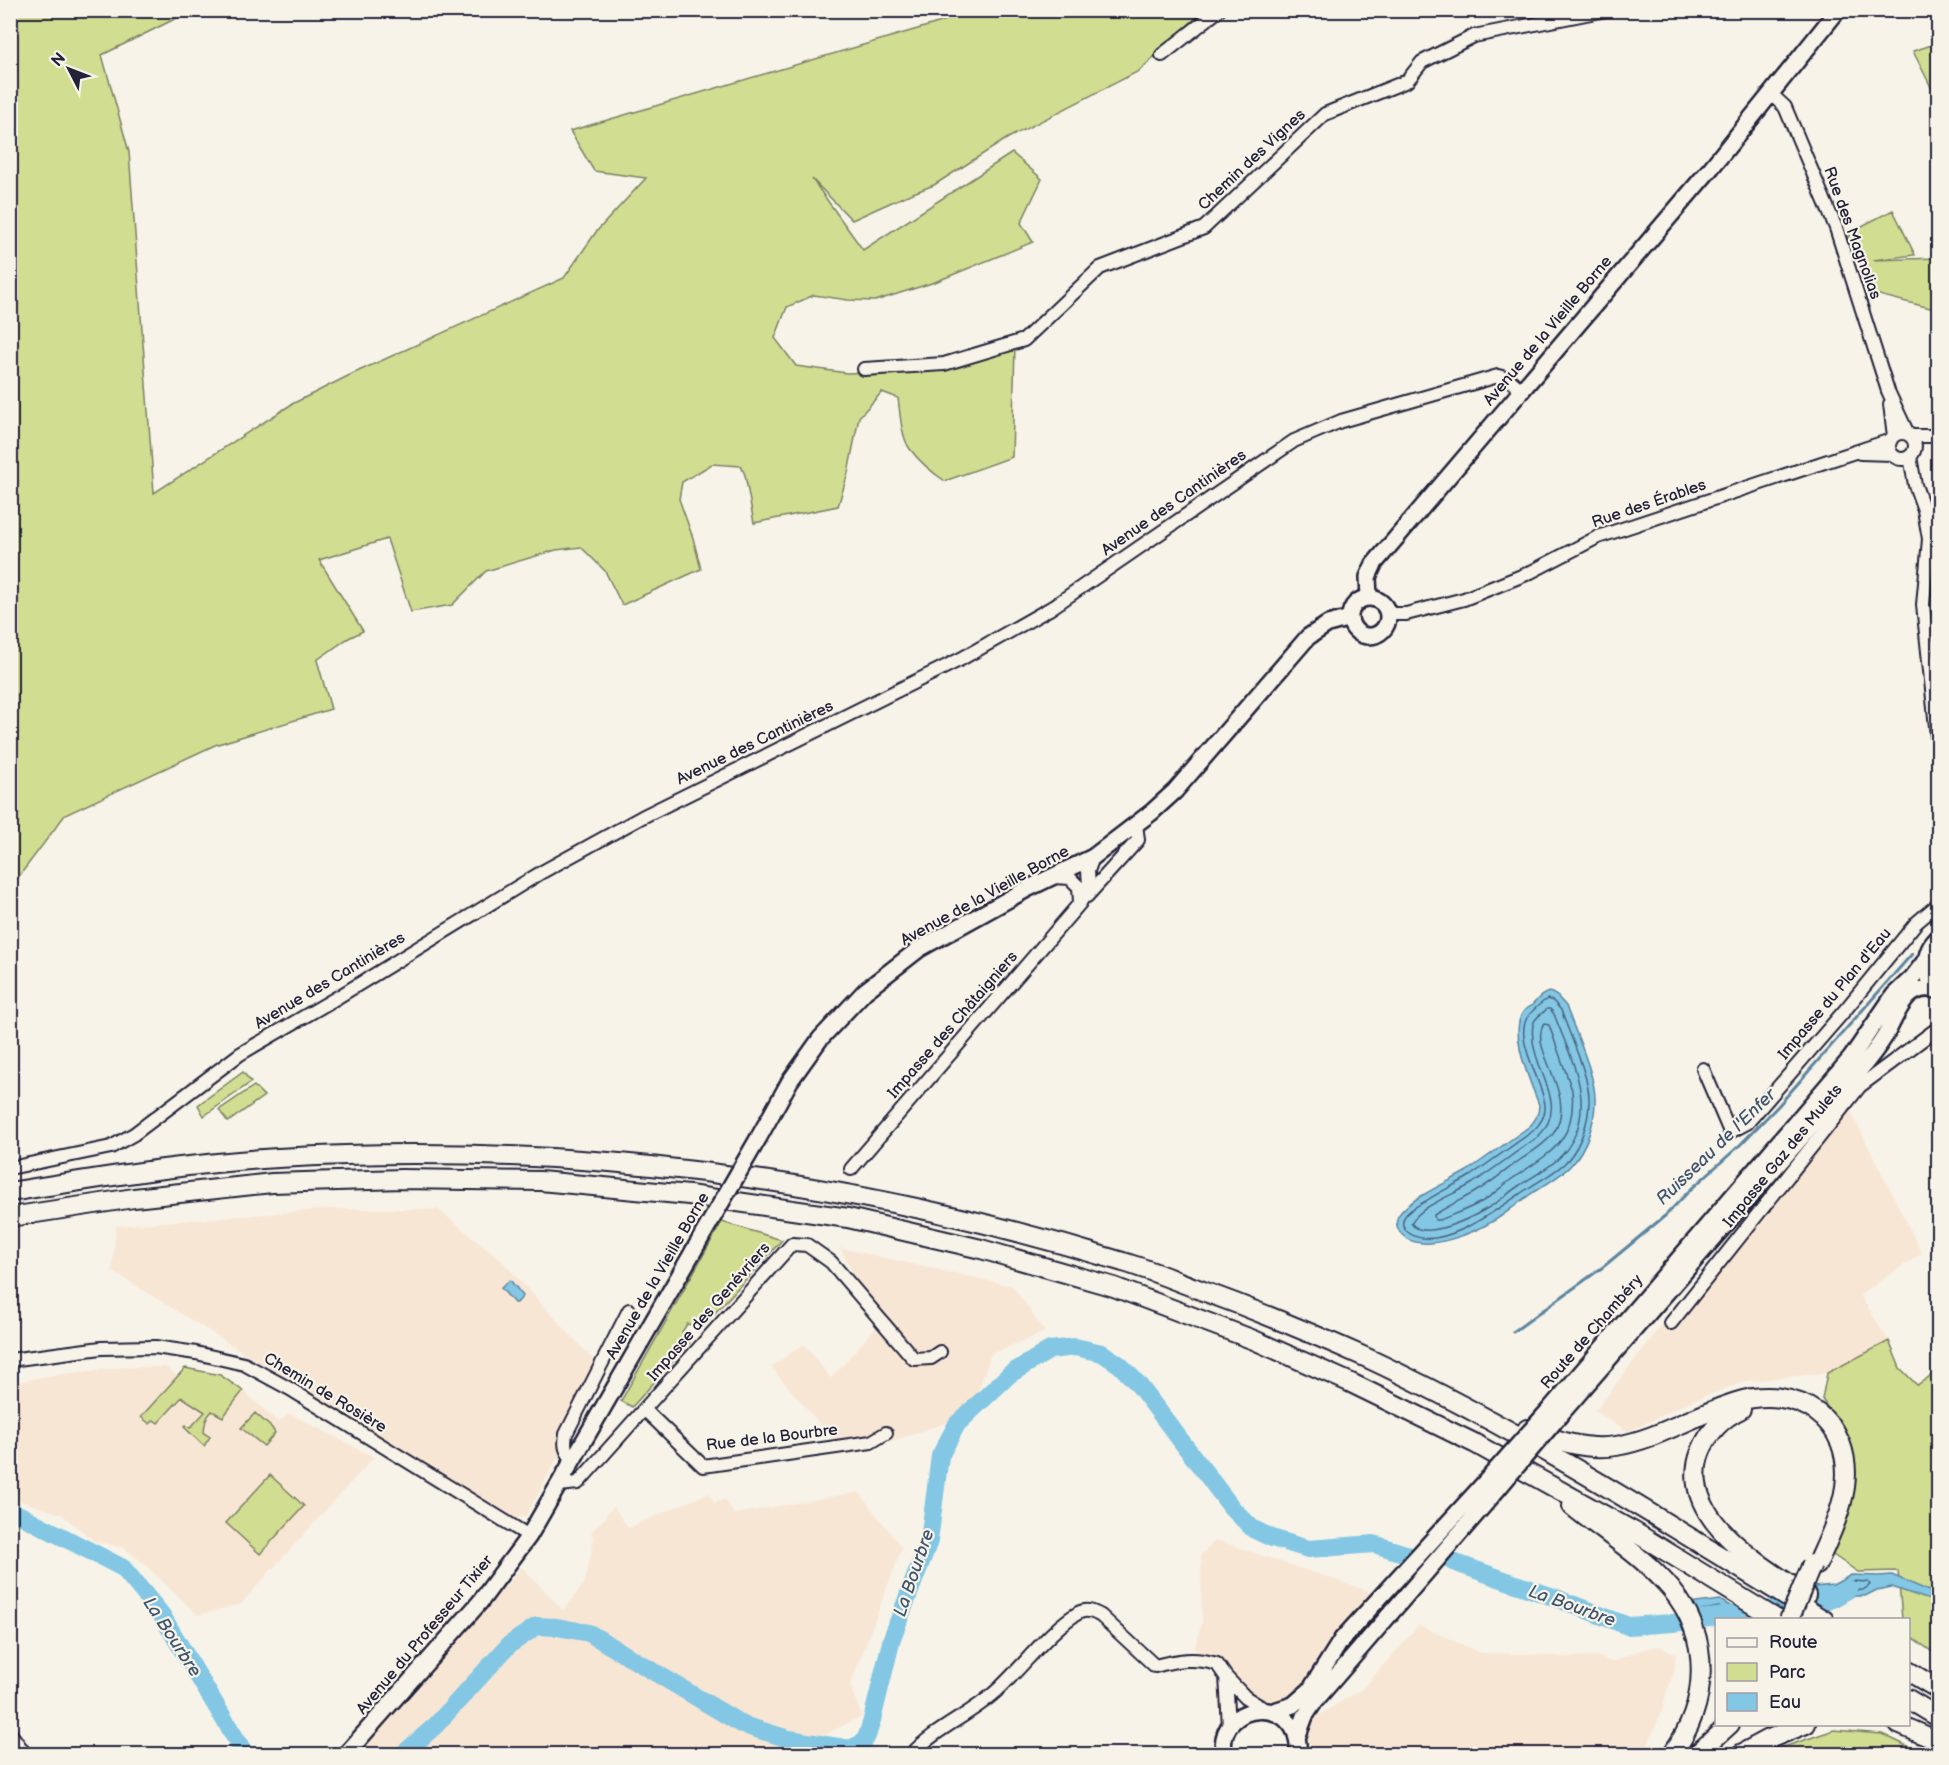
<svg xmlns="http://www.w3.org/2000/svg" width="1949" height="1765" viewBox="0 0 1949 1765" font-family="'Balsamiq Sans',sans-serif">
	<rect width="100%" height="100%" fill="#f7f3e8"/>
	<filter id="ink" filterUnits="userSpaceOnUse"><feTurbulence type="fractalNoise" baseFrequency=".0167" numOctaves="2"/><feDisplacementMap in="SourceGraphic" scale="12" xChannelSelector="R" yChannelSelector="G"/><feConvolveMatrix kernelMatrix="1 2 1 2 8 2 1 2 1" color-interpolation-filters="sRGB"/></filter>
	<g filter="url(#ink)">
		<path fill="#f8e6d5" d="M1844 1098 1922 1253 1860 1295 1889 1341 1827 1373 1748 1381 1691 1401 1628 1432 1595 1411 1781 1172Z
			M330 1209H438L499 1258 604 1371 526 1516 514 1519 380 1441 251 1357 112 1271 116 1226Z
			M840 1248 1013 1286 1045 1332 991 1354 973 1405 957 1419 847 1456 771 1367 804 1344 831 1378 879 1324Z
			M125 1367H166L177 1376 185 1368 220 1375 242 1390 278 1422 290 1414 374 1457 241 1604 198 1615 141 1561 124 1548 94 1541 61 1514 11 1498V1386L13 1383 54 1375Z
			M859 1492 902 1548 850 1686 862 1716 788 1754H359L522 1567 563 1610 585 1582 594 1537 590 1533 607 1516 606 1514 614 1507 628 1528 709 1493 714 1503 725 1499 734 1514Z
			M1216 1540 1371 1592 1292 1696 1257 1705 1195 1647 1202 1622 1201 1555Z
			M1419 1625 1481 1653 1529 1654 1566 1657 1596 1656 1612 1662 1640 1650 1659 1646 1676 1654 1674 1673 1666 1694 1663 1708 1648 1745 1637 1754H1307L1306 1743 1311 1720 1362 1689Z"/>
		<path fill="#d1dd90" stroke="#7a8066" stroke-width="1.5" d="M11 11H191L102 55 129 152 154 493 292 404 352 374 564 278 596 232 646 178 594 171 570 131 938 23 968 11H1203L1139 71 1008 138 934 185 903 197 852 220 812 179 863 250 1012 153 1042 179 1021 223 1033 242 935 282 875 301 848 300 814 295 787 307 775 338 796 366 847 373 927 371 1015 347 1012 457 945 481C933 473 919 461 910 449 901 437 900 412 898 398L882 392 859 417 848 473 838 506 754 523 745 475 741 466 712 464 682 482 679 499 693 538 701 569 622 605 605 571 581 547 556 550 486 571 452 605 411 612 387 539 319 560 363 631 347 639 317 660 331 709 215 745 65 815 11 887Z
			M1938 43V101L1913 51Z
			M1893 210 1915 255 1873 260 1938 258V310L1875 294 1865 260 1856 261 1847 238 1852 231Z
			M243 1072 251 1082 204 1116 198 1105Z
			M254 1086 264 1096 228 1122 219 1110Z
			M722 1222 782 1240 702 1327 687 1324 682 1332 690 1342 632 1407 621 1401Z
			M1889 1341 1900 1368 1917 1385 1938 1371V1656L1909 1635 1908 1620 1902 1619 1898 1571 1858 1572 1833 1555 1854 1476 1850 1442 1822 1399 1827 1373Z
			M185 1368 220 1375 243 1391 223 1417 212 1411C206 1417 204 1425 204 1433L210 1437 204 1446 184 1427 186 1425 190 1428 205 1412 182 1397 158 1423 154 1420 150 1424 141 1417Z
			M255 1413 272 1428 275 1433 264 1446 241 1428Z
			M270 1475 304 1506 260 1554 226 1523Z
			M1834 1730 1882 1734 1924 1754H1766L1772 1751Z"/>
		<path fill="#83c7e4" stroke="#5c85a0" stroke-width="1.5" d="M1550 992 1557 996 1566 1006C1575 1032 1596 1075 1595 1101 1595 1123 1587 1147 1572 1164 1561 1177 1542 1186 1528 1196 1517 1203 1507 1213 1495 1220 1475 1232 1428 1253 1406 1238 1400 1234 1395 1226 1397 1219 1402 1201 1451 1181 1467 1171 1488 1156 1509 1141 1530 1126 1536 1119 1539 1114 1539 1105 1531 1083 1507 1032 1524 1011 1526 1008 1529 1007 1532 1005 1538 999 1542 993 1550 992Z
			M510 1280 523 1296 517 1303H514L501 1288Z
			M1851 1575 1878 1576 1892 1575 1938 1595V1603L1892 1587 1877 1590 1865 1596H1853L1836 1606 1812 1591 1814 1587 1833 1585Z
			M1720 1600 1748 1617V1618L1716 1620V1622L1698 1625 1688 1604Z"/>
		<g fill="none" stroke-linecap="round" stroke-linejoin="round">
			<path stroke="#49647f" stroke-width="1.5" d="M1547 999 1553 1001 1561 1010C1569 1034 1590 1077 1589 1101 1589 1122 1581 1144 1568 1160 1557 1172 1540 1180 1527 1189 1502 1206 1439 1255 1409 1233 1405 1230 1402 1226 1403 1221 1404 1212 1419 1205 1426 1201 1440 1191 1456 1185 1470 1176 1491 1161 1512 1146 1533 1131 1540 1124 1546 1116 1545 1106 1544 1083 1511 1037 1529 1015 1534 1009 1541 1003 1547 999Z
				M1547 1009H1550L1554 1014C1567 1049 1588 1086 1579 1124 1576 1135 1569 1148 1561 1156 1550 1168 1533 1176 1520 1185 1509 1192 1498 1203 1486 1209 1471 1218 1423 1242 1411 1223 1423 1204 1454 1195 1473 1183 1495 1168 1516 1152 1538 1137 1569 1105 1537 1077 1533 1041 1533 1035 1531 1028 1534 1022 1536 1017 1543 1013 1547 1009Z
				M1544 1024 1549 1025 1572 1090C1577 1142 1549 1153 1512 1179 1502 1186 1493 1195 1483 1201 1469 1209 1454 1214 1440 1220H1435L1434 1215C1448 1206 1461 1200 1475 1192 1491 1183 1505 1171 1520 1160 1532 1152 1544 1145 1553 1134 1580 1095 1527 1049 1544 1024Z
				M1853 1581 1868 1582 1870 1585 1863 1590 1851 1591 1838 1599 1831 1596 1832 1591Z
				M1721 1620 1716 1617 1702 1618 1699 1611 1719 1607 1740 1620"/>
			<path stroke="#5c85a0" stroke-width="3" d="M1513 1332 1603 1267 1666 1215 1690 1190 1739 1146 1778 1106 1912 954"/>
			<path stroke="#83c7e4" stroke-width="18" d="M10 1512 20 1515 123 1568 161 1614 245 1754
				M1453 1562 1556 1598 1628 1626 1673 1623 1828 1601 1849 1589
				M403 1754 435 1726 509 1645 537 1626 557 1627 589 1633 743 1725 789 1739 850 1749 862 1743 867 1736 872 1720 892 1638 929 1541 940 1456 957 1424 1010 1374 1050 1350 1075 1347 1102 1353 1120 1365 1138 1384 1232 1508 1253 1529 1272 1538 1308 1549 1374 1544 1406 1554"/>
			<g stroke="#22223b" stroke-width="16">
				<path id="minor" d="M1162 55 1219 10
					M1771 94 1785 107 1836 228 1888 391 1908 434
					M864 369 944 364 1024 340 1100 268 1204 228 1325 114 1407 81 1422 62 1474 36 1606 10
					M1890 404 1894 436
					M1889 446a13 13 0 1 1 26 0a13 13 0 1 1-26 0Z
					M1910 436H1938
					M1860 453 1892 454
					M1910 456 1915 485 1924 510 1929 539 1923 605 1938 746
					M1388 614H1406L1464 599 1529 573 1598 537 1891 440
					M1053 877 1070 878 1079 887 1080 902
					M1087 896 1138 840 1136 824
					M1703 1069 1730 1132 1747 1123 1846 1009 1916 923 1935 907H1938
					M10 1168 111 1147 134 1134 240 1054 338 997 542 872 642 817 961 659 1051 608 1294 441 1341 421 1498 376 1509 379 1521 390
					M851 1169 1080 903 1089 886 1088 871 1093 857
					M1671 1323 1860 1086 1938 1028
					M10 1360 101 1348 155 1347 196 1353 244 1364 290 1389 529 1536
					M645 1410 703 1466 871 1442 886 1433
					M573 1460C565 1451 564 1446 566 1434L629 1310
					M559 1485 578 1483 792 1244 807 1245 831 1262 914 1359 931 1358 940 1352
					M1229 1726 1226 1677 1245 1697 1266 1710
					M10 1733 25 1754
					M912 1754C935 1729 968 1716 993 1694 1020 1671 1050 1628 1080 1612 1088 1609 1094 1612 1101 1616L1155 1666C1177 1660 1194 1657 1217 1664L1226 1677"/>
			</g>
			<g stroke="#22223b" stroke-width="20">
				<path id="major" d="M1369 598 1368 577 1374 564 1711 168 1838 10
					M1350 617a19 19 0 1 1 38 0a19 19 0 1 1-38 0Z
					M1938 938C1922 952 1923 977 1938 991
					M759 1137 790 1081 820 1039 865 991 919 949 1027 889 1093 857 1152 812 1175 791 1308 637 1328 624 1350 618
					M1550 1409 1851 1058 1894 995 1912 978 1925 961
					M1560 1415 1859 1071C1868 1060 1877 1049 1885 1036 1897 1016 1905 982 1936 990
					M1274 1711 1293 1705 1310 1690 1342 1639 1479 1489
					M1297 1738 1305 1716 1315 1701 1491 1497
					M346 1754 480 1602 529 1536 694 1250
					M1224 1754C1215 1699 1303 1693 1298 1754"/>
			</g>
			<g stroke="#22223b" stroke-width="22">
				<path id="highway" d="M10 1192C99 1178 188 1163 278 1158 562 1141 850 1178 1123 1262 1148 1269 1171 1279 1195 1288 1253 1309 1309 1332 1365 1357 1524 1431 1674 1528 1824 1620
					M10 1217 134 1198 272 1183 402 1179 540 1181 689 1195 848 1218 981 1249 1114 1287 1254 1340 1349 1382 1474 1443 1633 1531 1778 1620
					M1741 1409C1722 1418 1709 1431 1701 1451 1675 1516 1761 1565 1806 1595
					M1527 1429C1555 1440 1585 1451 1616 1446 1658 1439 1696 1414 1736 1402 1797 1383 1854 1420 1845 1487 1841 1514 1828 1540 1817 1565
					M1572 1506C1605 1533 1643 1556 1671 1589 1712 1638 1709 1704 1672 1754
					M1908 1671 1938 1689
					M1908 1699 1938 1717
					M1898 1724 1938 1741
					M1697 1754 1730 1724
					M1741 1754 1769 1739 1806 1724"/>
			</g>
			<use href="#minor" stroke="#f7f3e8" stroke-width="12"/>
			<use href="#major" stroke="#f7f3e8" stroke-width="15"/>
			<use href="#highway" stroke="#f7f3e8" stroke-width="18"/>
			<g stroke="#22223b" stroke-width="20" stroke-linecap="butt">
				<path id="major-bridge" d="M694 1250 759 1137
					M1479 1489 1550 1409
					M1491 1497 1560 1415"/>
			</g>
			<g stroke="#22223b" stroke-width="22" stroke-linecap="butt">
				<path id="highway-bridge" d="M1789 1620 1812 1564"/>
			</g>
			<use href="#major-bridge" stroke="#f7f3e8" stroke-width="15"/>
			<use href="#highway-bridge" stroke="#f7f3e8" stroke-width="18"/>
		</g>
	</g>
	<g text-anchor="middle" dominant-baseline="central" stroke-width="4.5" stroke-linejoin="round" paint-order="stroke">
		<g font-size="16" fill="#22223b" stroke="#f7f3e8">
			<text transform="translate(1252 160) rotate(-43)">Chemin des Vignes</text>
			<text transform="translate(1852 233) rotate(70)">Rue des Magnolias</text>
			<text transform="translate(1548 331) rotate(-50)">Avenue de la Vieille Borne</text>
			<text transform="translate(1174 503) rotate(-35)">Avenue des Cantinières</text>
			<text transform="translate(1649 504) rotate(-19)">Rue des Érables</text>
			<text transform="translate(755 743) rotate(-26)">Avenue des Cantinières</text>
			<text transform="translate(985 896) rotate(-29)">Avenue de la Vieille Borne</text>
			<text transform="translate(330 981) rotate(-31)">Avenue des Cantinières</text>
			<text transform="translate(1835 994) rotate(-50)">Impasse du Plan d'Eau</text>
			<text transform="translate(953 1025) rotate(-49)">Impasse des Châtaigniers</text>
			<text transform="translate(1783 1156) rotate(-51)">Impasse Gaz des Mulets</text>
			<text transform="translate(658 1276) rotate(-60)">Avenue de la Vieille Borne</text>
			<text transform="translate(709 1312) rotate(-49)">Impasse des Genévriers</text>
			<text transform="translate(1592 1332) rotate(-49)">Route de Chambéry</text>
			<text transform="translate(325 1393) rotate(31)">Chemin de Rosière</text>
			<text transform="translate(772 1438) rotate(-7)">Rue de la Bourbre</text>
			<text transform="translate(425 1635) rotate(-50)">Avenue du Professeur Tixier</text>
		</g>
		<g font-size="18" font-style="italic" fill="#3f546e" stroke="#f7f3e8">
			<text transform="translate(1716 1147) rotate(-44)">Ruisseau de l'Enfer</text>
			<text transform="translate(914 1573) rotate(-71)">La Bourbre</text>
			<text transform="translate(1572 1606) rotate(20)">La Bourbre</text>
			<text transform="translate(172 1637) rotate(57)">La Bourbre</text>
		</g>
	</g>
	<rect width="1949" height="1765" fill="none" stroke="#f7f3e8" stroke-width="36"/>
	<rect x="18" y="18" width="1913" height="1729" fill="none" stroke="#22223b" stroke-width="2" filter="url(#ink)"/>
	<rect x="1715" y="1618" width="195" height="108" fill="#f7f3e8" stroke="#a29fa3" stroke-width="1.5"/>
	<rect x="1727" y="1638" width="30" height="9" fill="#f7f3e8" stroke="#a29fa3" stroke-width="1.5"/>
	<text x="1769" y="1648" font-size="18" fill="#22223b">Route</text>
	<rect x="1727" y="1663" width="30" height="18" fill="#d1dd90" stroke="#a29fa3" stroke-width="1.5"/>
	<text x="1769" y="1678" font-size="18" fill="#22223b">Parc</text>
	<rect x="1727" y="1693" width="30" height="18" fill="#83c7e4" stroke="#a29fa3" stroke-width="1.5"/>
	<text x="1769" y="1708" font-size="18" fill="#22223b">Eau</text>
	<g transform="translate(69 69) rotate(312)" stroke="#f7f3e8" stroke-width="4.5" paint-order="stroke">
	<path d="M0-4.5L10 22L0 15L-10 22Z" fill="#22223b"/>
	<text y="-9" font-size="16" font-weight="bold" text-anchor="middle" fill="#22223b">N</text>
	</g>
</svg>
